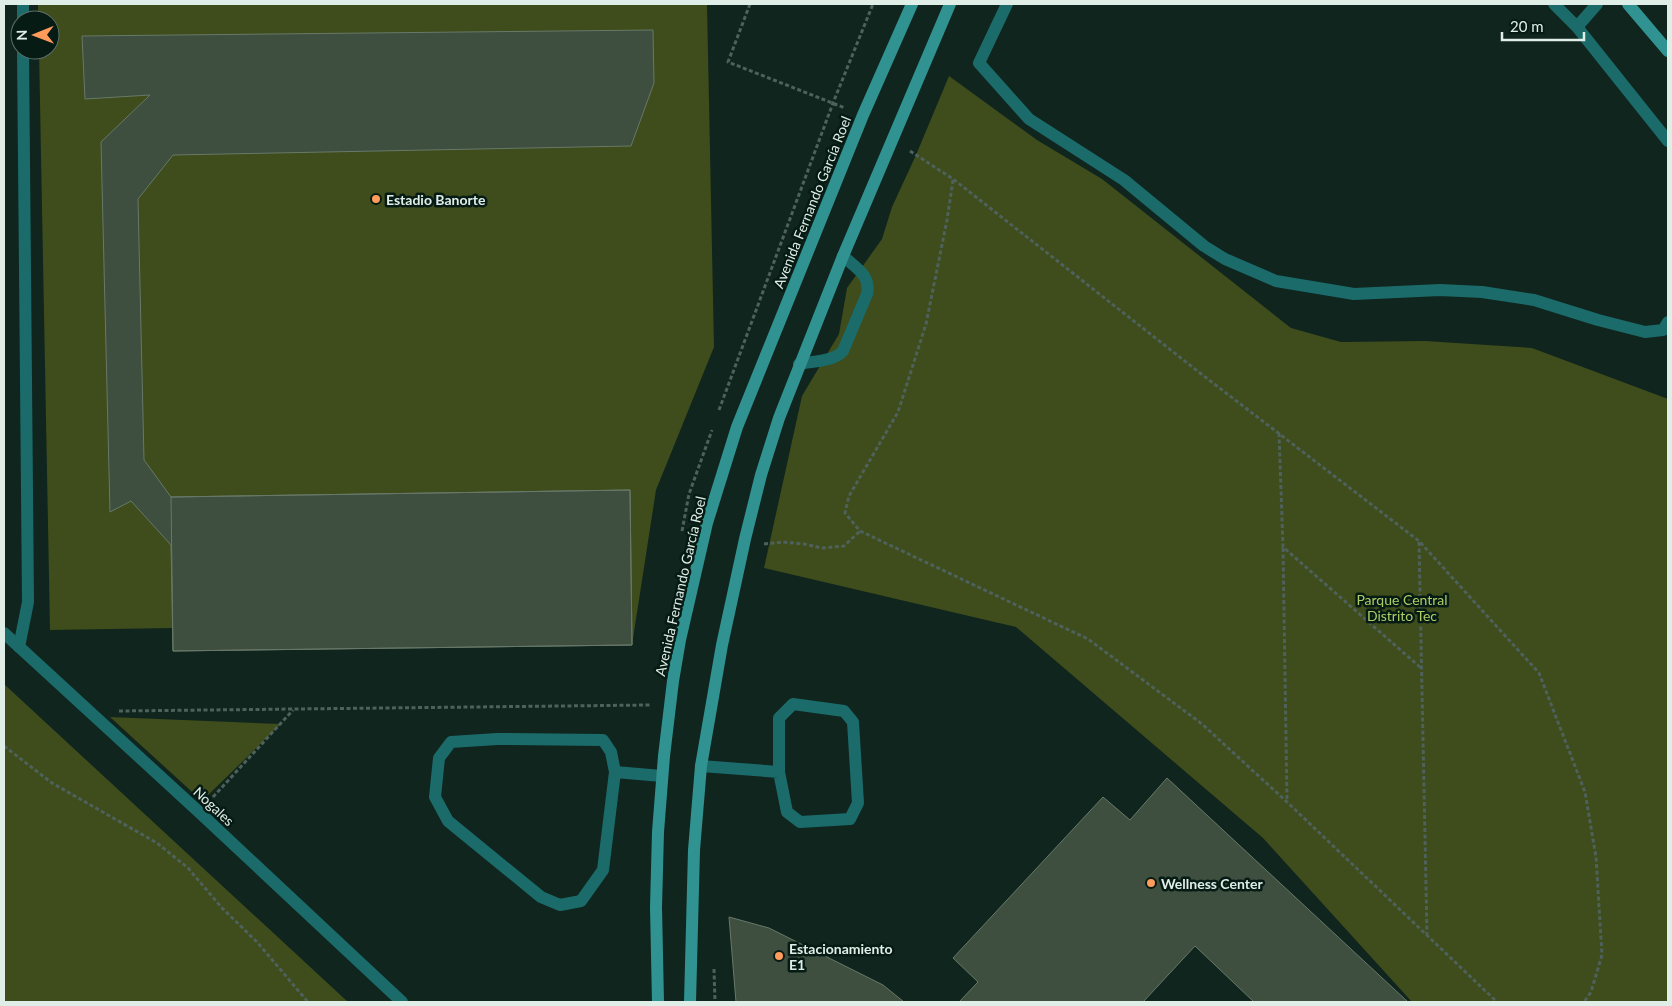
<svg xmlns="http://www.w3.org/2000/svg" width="1672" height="1006" viewBox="0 0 1672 1006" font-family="Lato,sans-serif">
	<rect width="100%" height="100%" fill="#0f251e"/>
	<path fill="#3f4c1b" d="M38 4H707L714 347 656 490 632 645 173 651V628L50 630 39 50H50V20H38Z
		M949 76 1037 140 1102 179 1291 328 1341 342 1425 341 1532 348 1668 399V1002H1412L1263 838 1016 627 764 568 802 396 839 334 847 288 882 239 892 207 916 155Z
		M4 684 348 1002H4Z
		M110 717 281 724 202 801Z"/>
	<path fill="#3e4e3f" stroke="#687969" d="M653 30 654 83 631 146 173 155 138 199 144 460 171 497 630 490 632 645 173 651 171 545 131 501 110 512 101 142 150 95 85 99 82 36Z
		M630 490 632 645 173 651 171 497Z
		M1167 778 1408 1002H1254L1195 946 1143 1002H959L978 982 953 958 1103 797 1130 820Z
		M729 917 769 928 883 985 904 1002H736Z"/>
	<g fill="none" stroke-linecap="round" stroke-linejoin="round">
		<path stroke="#4e615b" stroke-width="3" stroke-dasharray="4 2.5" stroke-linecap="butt" d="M750 4 728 62 845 108
			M910 151 953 179 1200 373 1419 541 1539 673 1585 792 1596 857 1602 955 1591 992 1584 1002
			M953 180 947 220 926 324 898 412 849 496 845 513 860 531 1088 639 1202 724 1287 802 1497 1002
			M719 410 833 103 873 4
			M1279 433 1283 547 1421 668
			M682 531 689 494 712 430
			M1419 542 1427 936
			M764 544 783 542 804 544 822 548 844 546 860 531
			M1283 548 1287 801
			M119 711 650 705
			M4 746 52 783 157 843 188 868 222 908 257 942 308 1002
			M213 797 293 710
			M714 969 715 1002"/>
		<path stroke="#1b6b6a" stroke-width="12" d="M23 4V20
			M1007 4 979 63 1029 119 1124 180 1204 246 1225 259 1276 281 1354 294 1440 290 1482 292 1534 300 1598 320 1645 332 1663 330 1668 322
			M1554 4 1577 27 1668 141
			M1577 27 1597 4
			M799 364C813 361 833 362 843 351L867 294C871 275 856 268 843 256
			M19 647 28 602 23 50
			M793 704 844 711 853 722 858 803 850 819 800 822 787 812 779 772V718Z
			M497 739 603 740 611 752 615 772 603 870 581 901 560 905 541 897 448 821 435 797 439 758 451 742Z
			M701 766 779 772
			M615 772 662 776"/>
		<path stroke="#1b6b6a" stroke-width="12" d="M4 633 199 812 402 1002"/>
		<path stroke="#309391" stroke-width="12" d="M1628 4 1668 51
			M658 1002 656 907 658 832 664 756 673 681 680 640 707 523 737 427 863 115 912 4
			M690 1002 694 850 701 766 722 645 745 539 761 475 779 418 843 256 950 4"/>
	</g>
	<g fill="#ff9b5b" stroke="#061b14" stroke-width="2">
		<circle cx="376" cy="199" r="5"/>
		<circle cx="1151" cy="883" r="5"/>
		<circle cx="779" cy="956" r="5"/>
	</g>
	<g text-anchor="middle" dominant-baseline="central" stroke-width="5" stroke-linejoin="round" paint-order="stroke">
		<g font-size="14" font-weight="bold" fill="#e0eee8" stroke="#061b14" text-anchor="start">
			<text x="386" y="199">Estadio Banorte</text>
			<text x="1161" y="883">Wellness Center</text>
			<text x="789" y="948">Estacionamiento<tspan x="789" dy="16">E1</tspan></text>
		</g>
		<g font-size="14" fill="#e0eee8" stroke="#061b14">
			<text transform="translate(812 202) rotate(-68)">Avenida Fernando García Roel</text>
			<text transform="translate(680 586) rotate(-77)">Avenida Fernando García Roel</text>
			<text transform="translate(214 806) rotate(43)">Nogales</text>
		</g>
		<g font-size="14" fill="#afcd66" stroke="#061b14">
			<text x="1402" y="599">Parque Central<tspan x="1402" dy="16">Distrito Tec</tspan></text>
		</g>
	</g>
	<rect width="1672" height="1006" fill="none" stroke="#e0eee8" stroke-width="10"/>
	<g transform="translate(35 35) rotate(269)"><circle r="24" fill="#061b14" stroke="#5d6f69"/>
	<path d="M0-4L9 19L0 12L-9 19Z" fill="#ff9b5b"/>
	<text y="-8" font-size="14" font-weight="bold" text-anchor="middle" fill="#e0eee8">N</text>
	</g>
	<path d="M1502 32v8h82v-8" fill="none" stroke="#e0eee8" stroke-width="2.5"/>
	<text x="1510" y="32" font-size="15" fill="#e0eee8" stroke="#061b14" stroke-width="4" paint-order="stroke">20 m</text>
</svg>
